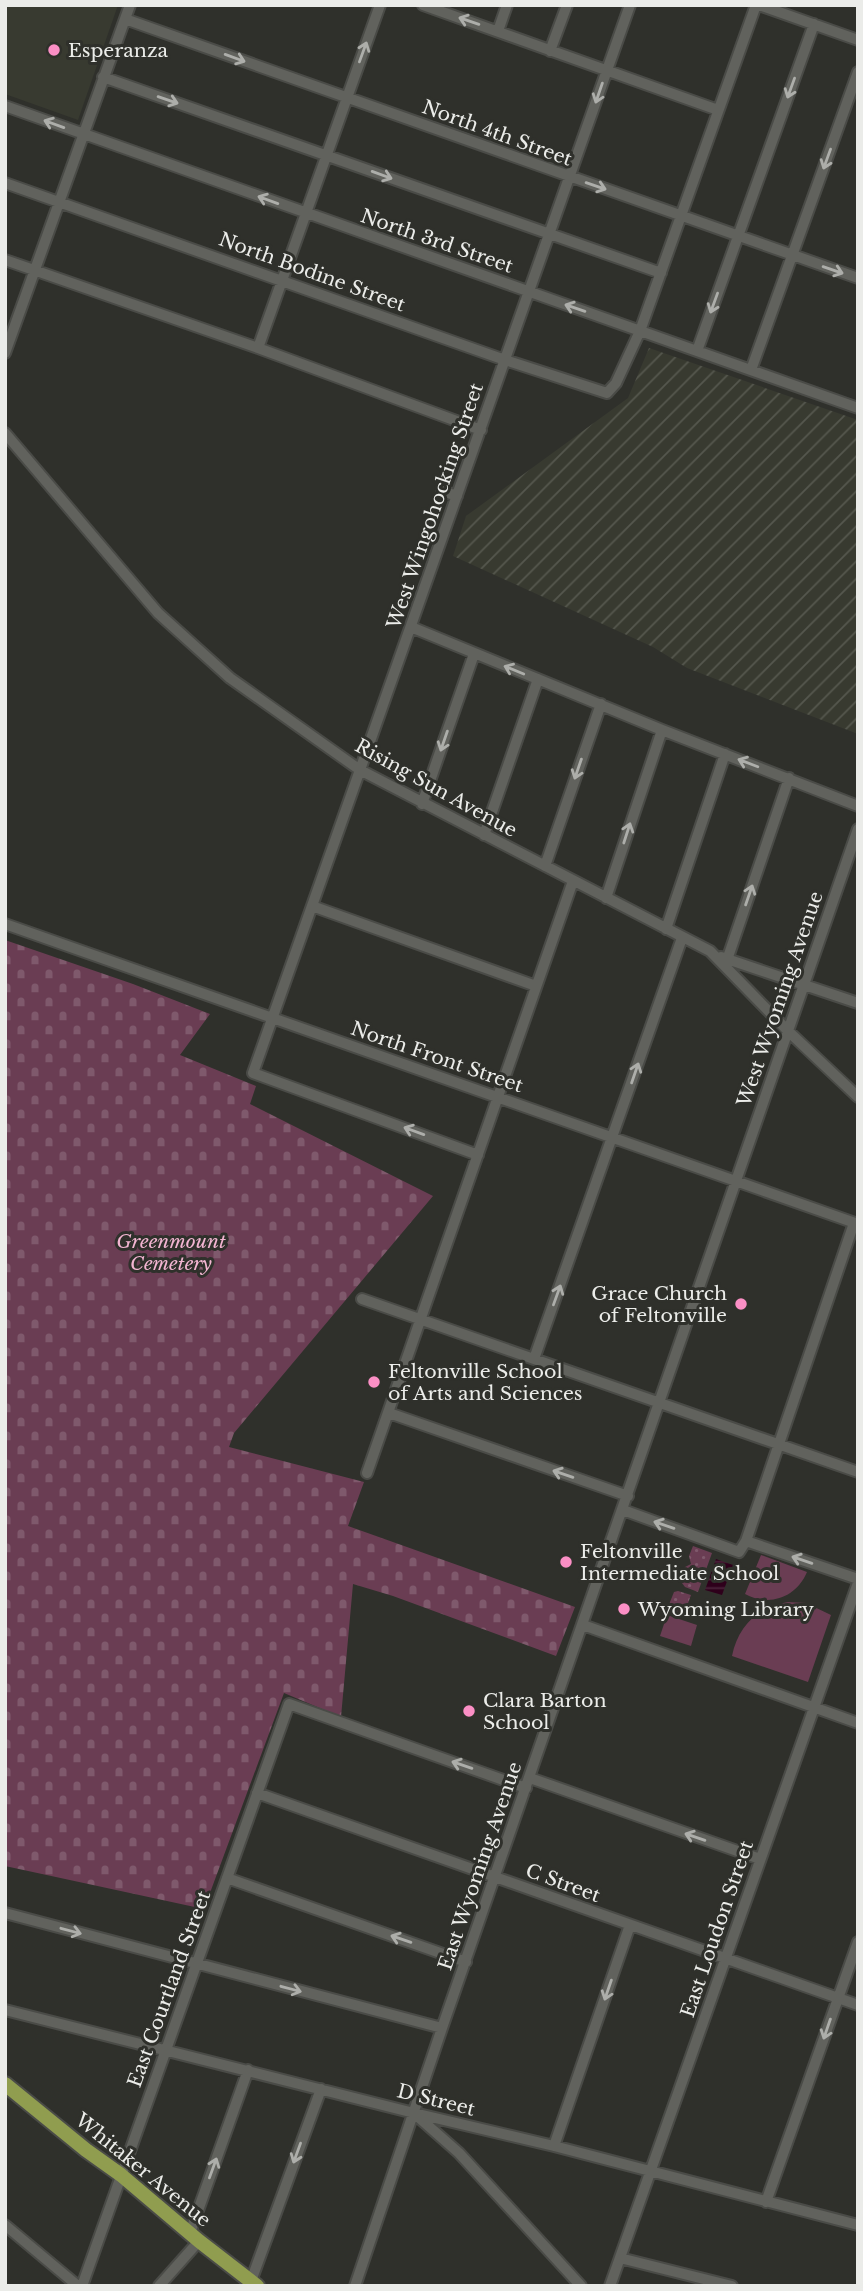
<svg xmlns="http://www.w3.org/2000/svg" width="863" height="2291" viewBox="0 0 863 2291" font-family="'Libre Baskerville',serif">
	<defs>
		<pattern id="industrial-furrows" width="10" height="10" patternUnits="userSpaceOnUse" patternTransform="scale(1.75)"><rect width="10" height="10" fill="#383a30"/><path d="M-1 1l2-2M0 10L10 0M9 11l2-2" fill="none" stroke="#55574e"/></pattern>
		<pattern id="green-dots" width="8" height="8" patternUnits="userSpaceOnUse" patternTransform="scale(1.75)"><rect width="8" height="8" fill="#6a3d53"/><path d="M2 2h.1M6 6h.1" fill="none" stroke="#7f596c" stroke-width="1.8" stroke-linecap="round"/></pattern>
		<pattern id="cemetery-stones" width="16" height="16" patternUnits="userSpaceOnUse" patternTransform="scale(1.75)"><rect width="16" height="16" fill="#6a3d53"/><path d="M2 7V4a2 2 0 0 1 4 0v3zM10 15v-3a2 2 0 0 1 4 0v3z" fill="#7f596c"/></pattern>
		<pattern id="water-rules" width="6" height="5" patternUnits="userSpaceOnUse" patternTransform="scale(1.75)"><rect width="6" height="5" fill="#2e001b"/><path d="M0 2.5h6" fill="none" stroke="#4c253c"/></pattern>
	</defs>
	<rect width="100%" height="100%" fill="#2f302b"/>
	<path fill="#383a30" d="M5 5H118L78 120 5 94Z"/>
	<path fill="url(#industrial-furrows)" d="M649 348 858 420V734L687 668 653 647 453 556 466 516 628 398Z"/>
	<path fill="url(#green-dots)" d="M693 1546 712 1553 698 1592 685 1587 679 1579 681 1569 691 1564 689 1556Z
		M678 1591 691 1595 683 1617 666 1612 674 1592Z"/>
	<path fill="url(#cemetery-stones)" d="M5 940 133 984 210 1014 180 1055 256 1086 250 1104 433 1196 234 1433 229 1447 364 1482 348 1526 575 1607 556 1656 393 1596 353 1584 341 1717 284 1693 204 1909 5 1866Z"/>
	<path fill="#6a3d53" d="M761 1555 807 1572C796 1598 769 1607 745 1594Z
		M788 1602 806 1603 831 1615 808 1682 732 1656C738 1626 758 1607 788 1602Z
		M667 1615 697 1625 691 1646 660 1636Z"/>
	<path fill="url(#water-rules)" d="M716 1559 733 1565 722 1595 705 1590Z"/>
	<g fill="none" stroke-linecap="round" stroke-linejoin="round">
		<g stroke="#4a4b47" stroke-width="14">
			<path id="minor" d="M423 5 718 110
				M759 5 858 40
				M125 19 858 278
				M498 31 507 5
				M550 51 567 5
				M103 77 661 273
				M5 106 858 408
				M5 183 505 360 607 393 616 383 640 331 756 5
				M5 260 258 348 481 430
				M258 348 380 5
				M697 351 814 24
				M5 353 130 5
				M751 370 858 72
				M5 433 158 613 230 678 360 770 710 951 788 1031 858 1097
				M442 491 457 496
				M411 627 662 730 858 806
				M422 804 474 654
				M484 835 538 679
				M545 866 601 704
				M606 898 662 730
				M312 906 536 986
				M5 924 858 1224
				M666 929 725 754
				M721 957 858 1003
				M727 960 789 778
				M478 1155 253 1073 630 5
				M362 1299 858 1472
				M534 1359 682 938
				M389 1413 628 1496
				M367 1473 573 881
				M623 1510 739 1552 746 1541 854 1223
				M746 1541 858 1579
				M583 1625 858 1723
				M530 1778 760 1859
				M257 1793 858 2005
				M227 1878 466 1962
				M5 1913 442 2028
				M5 2010 414 2113 554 2146 858 2225
				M416 2115 459 2153 581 2286
				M554 2146 630 1925
				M766 2202 858 1942
				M5 2225 78 2286
				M190 2233 248 2070
				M620 2258 732 2286
				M251 2281 321 2089
				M82 2286 289 1704 526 1788
				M159 2286 199 2241
				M355 2286 442 2028 858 829
				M610 2286 858 1583"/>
		</g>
		<g stroke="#4a4b47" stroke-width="18">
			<path id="major" d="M5 2084 86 2150 121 2175 199 2241 257 2286"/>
		</g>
		<use href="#minor" stroke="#61625d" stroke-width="10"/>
		<use href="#major" stroke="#909d4f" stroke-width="14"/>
	</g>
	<defs><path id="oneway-shaft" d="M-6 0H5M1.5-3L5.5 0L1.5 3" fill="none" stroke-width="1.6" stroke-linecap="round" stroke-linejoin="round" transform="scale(1.75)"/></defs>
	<g stroke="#adaeaa">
		<use href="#oneway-shaft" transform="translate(469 21) rotate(-161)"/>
		<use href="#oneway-shaft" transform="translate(363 52) rotate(-70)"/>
		<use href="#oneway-shaft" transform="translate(235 58) rotate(20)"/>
		<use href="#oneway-shaft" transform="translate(791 88) rotate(110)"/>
		<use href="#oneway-shaft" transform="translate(599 93) rotate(109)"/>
		<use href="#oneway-shaft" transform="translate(168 100) rotate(19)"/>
		<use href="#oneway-shaft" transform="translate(54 124) rotate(-160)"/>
		<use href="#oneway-shaft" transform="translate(827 159) rotate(110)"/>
		<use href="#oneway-shaft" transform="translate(382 175) rotate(20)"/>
		<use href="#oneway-shaft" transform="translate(596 186) rotate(19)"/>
		<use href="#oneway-shaft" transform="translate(268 200) rotate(-160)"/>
		<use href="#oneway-shaft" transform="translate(833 270) rotate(19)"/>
		<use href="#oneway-shaft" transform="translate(714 303) rotate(110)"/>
		<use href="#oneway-shaft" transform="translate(575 308) rotate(-161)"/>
		<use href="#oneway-shaft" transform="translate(514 670) rotate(-158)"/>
		<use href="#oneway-shaft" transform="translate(444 741) rotate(109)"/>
		<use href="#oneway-shaft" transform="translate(748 763) rotate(-159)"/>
		<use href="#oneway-shaft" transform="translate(578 769) rotate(109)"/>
		<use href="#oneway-shaft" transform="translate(627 833) rotate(-72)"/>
		<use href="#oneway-shaft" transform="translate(749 895) rotate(-71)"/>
		<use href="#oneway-shaft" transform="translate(635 1073) rotate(-71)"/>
		<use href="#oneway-shaft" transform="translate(414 1131) rotate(-160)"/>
		<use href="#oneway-shaft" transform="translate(557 1295) rotate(-70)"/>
		<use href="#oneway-shaft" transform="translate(563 1474) rotate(-161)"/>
		<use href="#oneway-shaft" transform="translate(664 1525) rotate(-161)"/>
		<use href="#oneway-shaft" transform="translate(802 1560) rotate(-161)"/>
		<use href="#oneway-shaft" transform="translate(462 1765) rotate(-161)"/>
		<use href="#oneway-shaft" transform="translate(695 1837) rotate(-161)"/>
		<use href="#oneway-shaft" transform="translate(71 1931) rotate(15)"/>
		<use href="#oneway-shaft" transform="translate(401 1939) rotate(-161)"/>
		<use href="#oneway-shaft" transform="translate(291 1989) rotate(15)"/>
		<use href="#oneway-shaft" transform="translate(608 1990) rotate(109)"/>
		<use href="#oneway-shaft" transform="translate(827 2029) rotate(109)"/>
		<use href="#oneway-shaft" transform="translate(297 2153) rotate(110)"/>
		<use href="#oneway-shaft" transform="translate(213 2168) rotate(-70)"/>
	</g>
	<g fill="#fb8fc5" stroke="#2f302b" stroke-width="2.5">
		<circle cx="54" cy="50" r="7"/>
		<circle cx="741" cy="1304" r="7"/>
		<circle cx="374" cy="1382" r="7"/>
		<circle cx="566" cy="1562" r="7"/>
		<circle cx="624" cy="1609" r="7"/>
		<circle cx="469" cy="1711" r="7"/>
	</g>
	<g text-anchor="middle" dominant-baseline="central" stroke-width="6" stroke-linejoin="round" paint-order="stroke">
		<g font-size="19" fill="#ebece9" stroke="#2f302b" text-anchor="start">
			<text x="68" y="50">Esperanza</text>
			<text x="727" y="1293" text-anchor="end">Grace Church<tspan x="727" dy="22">of Feltonville</tspan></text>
			<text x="388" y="1371">Feltonville School<tspan x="388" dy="22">of Arts and Sciences</tspan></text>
			<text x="580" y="1551">Feltonville<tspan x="580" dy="22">Intermediate School</tspan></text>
			<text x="638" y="1609">Wyoming Library</text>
			<text x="483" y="1700">Clara Barton<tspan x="483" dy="22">School</tspan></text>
		</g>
		<g font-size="19" fill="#ebece9" stroke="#2f302b">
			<text transform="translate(497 133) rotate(20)">North 4th Street</text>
			<text transform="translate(437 241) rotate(19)">North 3rd Street</text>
			<text transform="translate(312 272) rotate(20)">North Bodine Street</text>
			<text transform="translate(435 506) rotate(-71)">West Wingohocking Street</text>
			<text transform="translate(436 788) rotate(29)">Rising Sun Avenue</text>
			<text transform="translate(780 999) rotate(-71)">West Wyoming Avenue</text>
			<text transform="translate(437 1057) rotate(19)">North Front Street</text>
			<text transform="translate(480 1866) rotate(-71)">East Wyoming Avenue</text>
			<text transform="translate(563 1883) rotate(20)">C Street</text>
			<text transform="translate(717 1929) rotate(-71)">East Loudon Street</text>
			<text transform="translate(169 1989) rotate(-70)">East Courtland Street</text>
			<text transform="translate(436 2100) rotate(14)">D Street</text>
			<text transform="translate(143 2170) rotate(39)">Whitaker Avenue</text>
		</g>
		<g font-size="19" font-style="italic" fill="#f3b5d2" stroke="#2f302b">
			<text x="171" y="1241">Greenmount<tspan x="171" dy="22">Cemetery</tspan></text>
		</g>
	</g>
	<rect width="863" height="2291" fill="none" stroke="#ebece9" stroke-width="14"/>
</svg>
